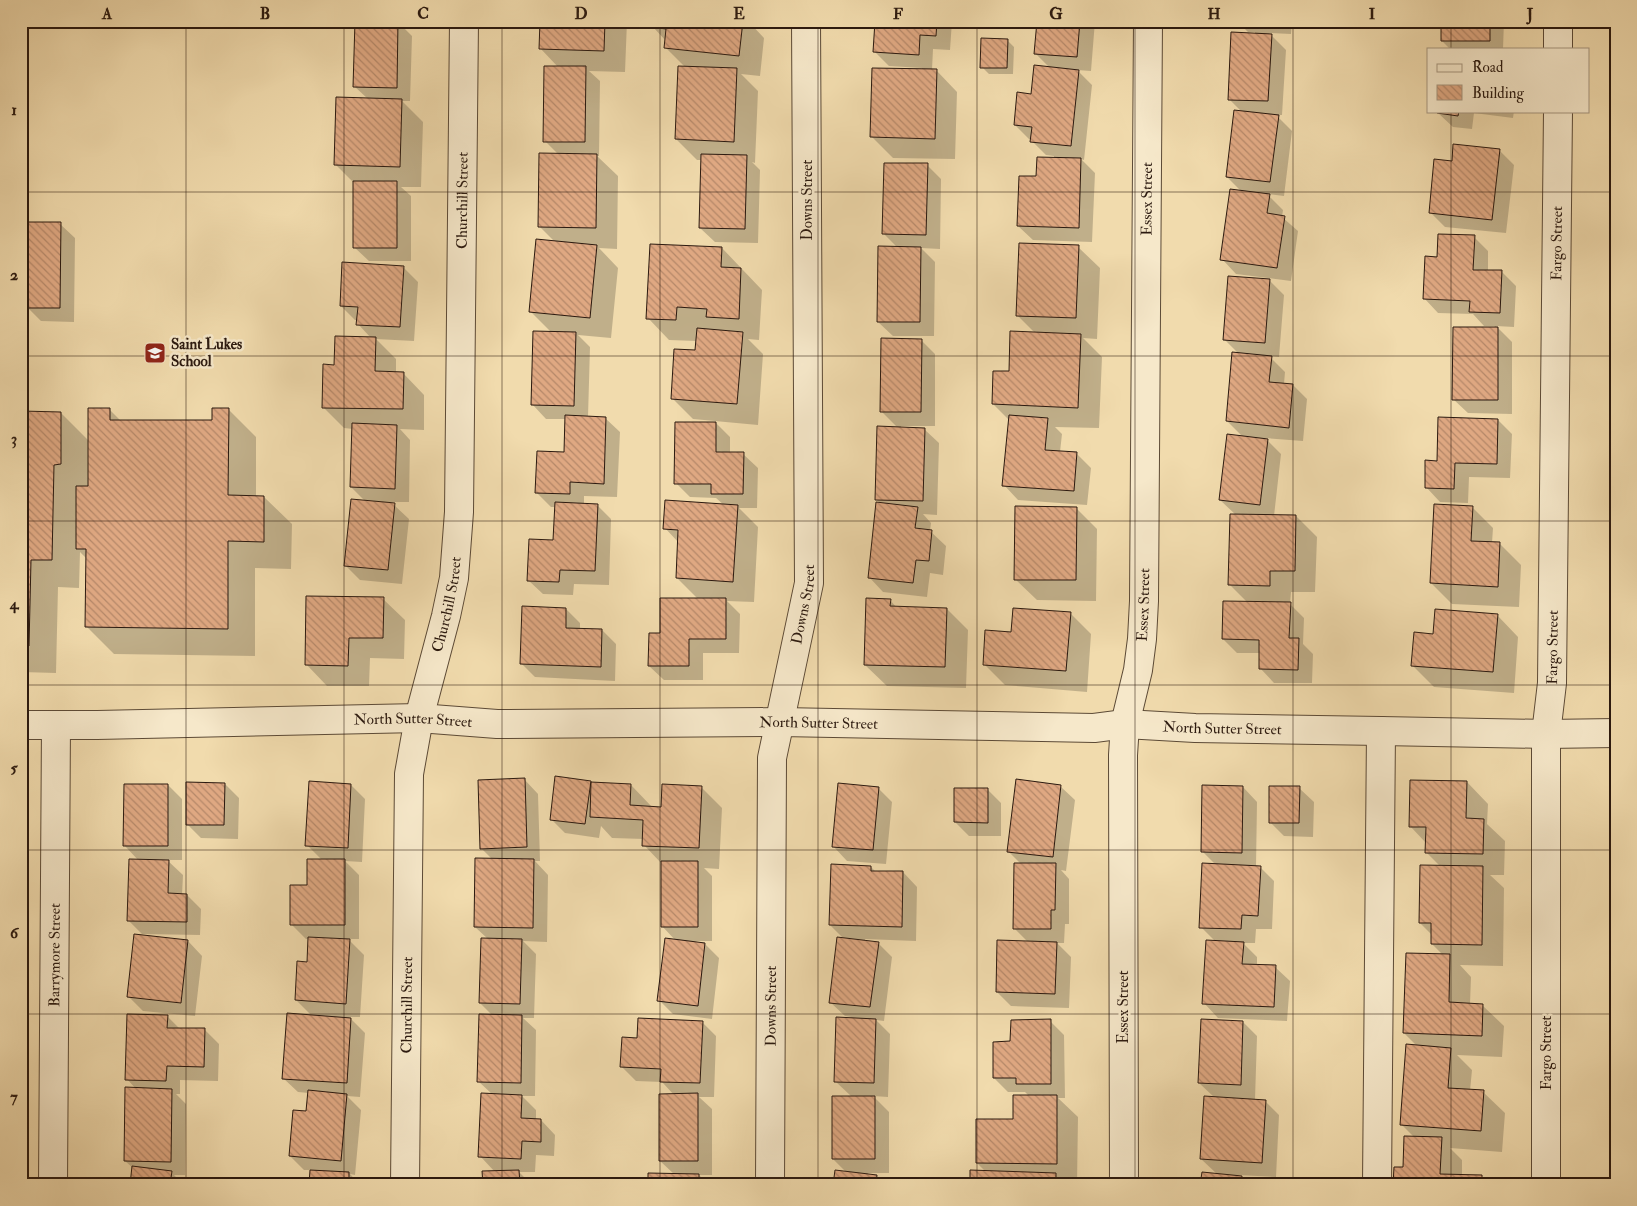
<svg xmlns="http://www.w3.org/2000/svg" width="1637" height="1206" viewBox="0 0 1637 1206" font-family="'IM FELL Double Pica',serif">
	<defs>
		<pattern id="building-back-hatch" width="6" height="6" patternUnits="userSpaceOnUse" patternTransform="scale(1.25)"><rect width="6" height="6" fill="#dfa882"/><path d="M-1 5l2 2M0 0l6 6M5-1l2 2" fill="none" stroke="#b58869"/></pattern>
	</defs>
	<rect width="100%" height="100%" fill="#f1dbad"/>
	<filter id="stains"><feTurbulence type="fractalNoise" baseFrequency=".004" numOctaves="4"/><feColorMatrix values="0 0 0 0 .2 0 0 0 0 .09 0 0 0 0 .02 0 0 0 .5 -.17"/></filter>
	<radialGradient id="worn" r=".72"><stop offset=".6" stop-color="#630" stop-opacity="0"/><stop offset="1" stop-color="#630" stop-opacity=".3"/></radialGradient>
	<path fill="#0003" d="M541 21H627L625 72 589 71 600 81 599 156H597L618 176 617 249 599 248 618 268 611 338 578 335 590 347 588 417 605 418 620 432 617 497 584 496V504L597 505 611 519 609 585 574 584 573 595 543 594 528 580 555 541 556 507H551L536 492 565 453 566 419H546L532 404 551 332 530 311 555 242 539 226 558 154 545 141 558 67 540 48Z
		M653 21H748L764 38 760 76 741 74 758 91 755 163 752 162 760 170 758 243 715 242 700 228 702 160H697L676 139 685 67 666 48V41L653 27Z
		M876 21H952L950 50 933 49 932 70H936L957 92 955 159 893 158 872 137 922 70V68L889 66 874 51Z
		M1038 21H1095L1091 71 1077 70 1092 85 1084 160 1081 159 1095 173 1092 242 1033 240 1018 226 1037 178 1054 158V156L1046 155 1032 141V139H1029L1015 125 1050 68 1035 53Z
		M1237 21H1292L1291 34 1269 33 1286 50 1282 115H1276L1292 131 1284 196 1267 194 1283 210 1282 217 1298 231 1291 281 1236 274 1222 259 1242 192 1227 177 1242 112 1229 99 1255 35V32H1248Z
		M1442 21H1504L1503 49H1450L1442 41Z
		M398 22 412 36 410 101H402L423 122 421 187H401L411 196V261H369L354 247V183L335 164 368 99 354 86Z
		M1007 40 1014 47 1013 74H989L982 67Z
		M1439 111H1514L1513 118 1474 113 1472 129 1453 127 1438 113Z
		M1499 150 1514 165 1506 233 1445 227 1430 212 1453 163Z
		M927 165 941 179 940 249 921 248 935 262 934 336H893L878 322 898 248 884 234Z
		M60 224 75 238 74 322 41 321 27 307Z
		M1474 237 1488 251V271L1502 272 1516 286 1514 327 1496 326 1512 342V414L1468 413 1453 399 1495 326H1484L1473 314 1438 313 1424 298 1438 258Z
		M1078 247 1100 268 1097 339 1083 338 1102 357 1099 428 1055 427 1062 434 1060 452 1077 454 1091 468 1087 505 1018 500 1004 485 1009 420 993 404 1010 372 1036 334 1017 315Z
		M722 248 762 290 759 340 748 339 763 354 758 425 693 419 672 398 696 352 697 341 669 340 648 318Z
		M404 268 418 282 414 341 376 339 396 359V373H403L424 395V430L400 429 410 440 409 502H388V504L394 505 409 519 402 584 360 580 346 566 366 502 351 487 353 429 344 428 323 407 335 366 371 338 358 324V320H355L341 306Z
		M1270 281 1284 295 1279 357 1269 356 1285 372 1284 384 1293 385 1307 399 1303 441 1265 438 1281 454 1274 516H1296L1317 537 1315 592H1291L1290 604 1304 618 1303 644 1313 654 1312 683H1274L1260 668V653H1237L1223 639 1248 603 1229 584 1236 515 1220 500 1243 437 1227 421 1239 354 1224 339Z
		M921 340 935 354V426H901V428L924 429 939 443 937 515 923 514 931 523 930 531 946 546 943 575 930 573 927 597 883 592 869 577 881 504 876 499 898 428 882 412Z
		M109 409 121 421H213L229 410 256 437V497H264L292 524 291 569 255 568V656L114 654 87 627V559L80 552 79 588 58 587 56 673 21 672V412L61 413 89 441Z
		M1498 420 1512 434 1510 478 1469 477 1468 503 1440 502 1426 487 1438 462Z
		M716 423 730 437V454H743L758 468 757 508H739L758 527 754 602 727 601 740 614 739 653H703V680H664L649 666 698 599 677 578 679 543 665 528 724 505 716 498 690 497 676 483Z
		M1472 507 1493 528 1492 543 1500 544 1521 565 1519 607 1452 604 1431 583Z
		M1076 508 1097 529 1096 601 1037 600 1015 579Z
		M383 599 405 620 404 659 370 658 369 686H327L306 664Z
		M890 600 897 608 947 609 968 630 966 688 887 686 865 665Z
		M566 609 580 623V629L602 630 616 644 615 681 535 677 521 663Z
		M1070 613 1091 634 1087 692 1005 685 984 664Z
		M1497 615 1518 637 1514 693 1434 687 1413 666 1434 635Z
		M524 779 538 794 540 861H535L548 875 547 942 523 941 536 954 534 1018H523L536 1030 535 1096H522L536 1110V1120H541L555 1135 554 1156 536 1155 535 1172H519L532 1185H484L495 1172 480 1156 492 1094 478 1081 493 1016 480 1003 488 939 475 927 493 860 481 848Z
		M590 782 592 784 631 785 652 807 662 808 701 787 722 808 719 869 704 868 712 876V941H693V942L705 944 719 958 712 1019 673 1014 659 1000 676 941 662 926V864L644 845V839L612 838 601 826 599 838 565 833 551 819Z
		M1467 782 1488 804 1487 824 1505 841 1504 875H1490L1504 888 1503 966 1460 965 1471 977 1470 1004 1482 1005 1504 1026 1502 1057 1457 1055 1472 1070 1470 1091 1483 1092 1505 1113 1502 1152 1450 1148 1462 1160V1176L1482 1177 1490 1185H1395L1404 1168 1414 1137 1401 1124 1417 1046 1404 1033 1443 955 1432 944V935L1420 923 1440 866 1426 852V843L1410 826Z
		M225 784 239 798 238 839 201 838 187 824Z
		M168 785 182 799V860H167L183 875 182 895H187L201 909 200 935 142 934 128 920 139 861 125 846Z
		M351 785 365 799 362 862 345 861 359 875V939H348L364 955 360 1017H349L365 1033 360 1097 347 1096 361 1110 355 1175 350 1174 360 1185H310L311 1170H304L290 1156 307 1112 309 1093 298 1092 283 1078 312 1016 296 1000 308 963 309 939H306L292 925 322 860 307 845Z
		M1060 786 1075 800 1066 871 1061 870 1069 879V924H1065L1064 943H1057L1071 957 1069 1008 1011 1006 997 992 1028 942 1015 929 1021 864 1009 852Z
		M1243 787 1257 802 1256 867H1260L1274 881 1272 929H1256L1255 943H1243L1257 957V966L1275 967 1290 981 1287 1021 1218 1018 1204 1003 1215 941 1201 927 1216 865 1203 852Z
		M878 788 892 802 886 864 847 861 833 846Z
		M1299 788 1314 802 1313 837 1284 836 1270 822Z
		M987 789 1001 803V836H969L955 822Z
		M871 867 876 872H903L917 887 916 941 865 939V941L878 943 892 957 884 1021 876 1020 890 1034 888 1097 873 1096 889 1112V1173H868L867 1175 876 1176 885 1185H834L847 1173 833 1159 852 1097 835 1081 851 1017 845 1016 830 1002 844 939 830 925Z
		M188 941 202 956 195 1016 143 1011 128 996Z
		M167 1016 180 1029H204L219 1044 218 1081 180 1080V1094H176L186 1104 185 1175H174L184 1185H131L133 1168 125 1161 136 1089 127 1079Z
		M1050 1021 1064 1035 1065 1098H1058L1078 1117 1077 1184 971 1185 986 1172 977 1163 1014 1120 1029 1096 1025 1092H1008L994 1078 1011 1042Z
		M702 1022 716 1036 714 1097H699L712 1109V1175H699L709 1185H649L674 1174 660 1161 674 1095 662 1082 636 1081 622 1067 638 1039Z
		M1243 1022 1257 1036 1255 1100 1265 1101 1279 1115 1276 1177 1238 1175 1249 1185H1202L1217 1174 1201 1159 1215 1098 1199 1083Z"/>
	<path fill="url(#building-back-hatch)" stroke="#2b190f" d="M355 21H398L397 88 353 87Z
		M540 21H605L604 51 539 49Z
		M652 21H743L739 56 664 48 666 29 651 27Z
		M875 21H937L936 36 920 35 919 55 873 52Z
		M1037 21H1080L1077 57 1034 54Z
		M1441 21H1490V41H1441Z
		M1231 32 1272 34 1268 101 1228 100Z
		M981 38 1008 39 1007 68H980Z
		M1034 65 1079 70 1071 146 1030 142 1032 127 1014 125 1017 92 1031 94Z
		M544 66H586L585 142H543Z
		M678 66 737 68 734 142 675 139Z
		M872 68 937 69 935 139 870 137Z
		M336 97 402 99 400 167 334 165Z
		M1234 110 1279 115 1270 182 1226 177Z
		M1437 111H1459L1458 116 1437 113Z
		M1453 144 1500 149 1492 220 1429 213 1434 159 1452 161Z
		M539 153 597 154 596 228 538 227Z
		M701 154 747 155 745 229 699 228Z
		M1037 157 1081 158 1079 228 1017 226 1019 176H1036Z
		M884 163H928L926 235 882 234Z
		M353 181H397V248H353Z
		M1230 189 1270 194 1267 213 1285 216 1277 268 1220 260Z
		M27 222H61L60 308H26Z
		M1438 234 1475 235 1473 270H1502L1500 313 1469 312 1470 301 1423 299 1425 256 1437 257Z
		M536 239 597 245 590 318 529 312Z
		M1019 243 1079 245 1076 318 1016 316Z
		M650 244 722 247 721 267 741 268 739 319 706 317 707 309 677 307 676 320 646 319Z
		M878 246 921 247 920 322H877Z
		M342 262 404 266 400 327 356 325 358 307 340 306Z
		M1228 276 1270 279 1265 343 1223 340Z
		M1453 327H1498V400H1452Z
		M697 328 743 332 737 404 671 399 674 349 695 350Z
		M533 331 576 332 574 406 531 405Z
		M1010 331 1081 334 1078 408 992 404 993 371H1009Z
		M335 336 376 337 375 371 404 372 403 409 322 408 323 364 334 365Z
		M881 338 922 339 921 412H880Z
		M1232 352 1272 356 1269 382 1293 384 1289 428 1226 421Z
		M88 408H110V420H212V408H229L228 495 264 496V542L228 541V629L85 627 86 549H76V486H88Z
		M21 411 61 412V464L54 465 52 560H31L29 646H21Z
		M565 415 606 417 604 484 570 482V494L535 493 537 451 564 452Z
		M1009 415 1048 418 1045 450 1077 452 1074 491 1002 486Z
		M1438 417 1498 419 1497 464 1455 463 1454 489 1425 488V460L1437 461Z
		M675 422H716V452H744L743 494H711V484H674Z
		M352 423 397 425 395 489 350 487Z
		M877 426 925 428 923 501 875 500Z
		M1227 434 1268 439 1260 505 1219 500Z
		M351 499 395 503 388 570 344 566Z
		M665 500 738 505 733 582 676 578 678 530 663 529Z
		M555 502 598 504 595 571 560 570 559 582 527 581 529 539 553 540Z
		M876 502 918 507 915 528 932 530 929 561 916 560 913 583 868 578Z
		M1434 504 1473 506 1471 541 1500 542 1498 587 1430 583Z
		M1015 506 1077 507 1076 580H1014Z
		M1230 514 1296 515 1295 571H1270V586L1228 585Z
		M306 596 384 597 383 638H349L348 666 305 665Z
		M660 598H726V639H689V666H648L649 633H660Z
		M866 598 891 599 890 606 947 608 945 667 864 665Z
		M1223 601 1291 602 1289 638H1299L1298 670 1259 669V640L1222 639Z
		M522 606 566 608V628L602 629 601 667 520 664Z
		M1013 608 1071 612 1066 671 983 665 985 630 1011 632Z
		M1435 609 1498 614 1493 672 1411 666 1414 632 1433 634Z
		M555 776 591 781 585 824 550 820Z
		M525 778 527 847 480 849 478 780Z
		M1016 779 1061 785 1053 857 1007 852Z
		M1410 780 1467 781 1466 818 1484 819 1483 854 1425 853 1426 827H1409Z
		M309 781 351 784 348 848 305 846Z
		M186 782 225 783 224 825H186Z
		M591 782 631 784 630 805 661 807 662 784 702 786 699 848 642 846 643 820 590 817Z
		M838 783 879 787 873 850 832 847Z
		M124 784H168V846H123Z
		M1202 785 1243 786 1242 853 1201 852Z
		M1269 786H1300L1299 823H1269Z
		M954 788H988V823L954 822Z
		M475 858 534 859 533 928 474 927Z
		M129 859 169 860 168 893 187 894V922L127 921Z
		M307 859H345V925H290V885H307Z
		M661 861H698V927H661Z
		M1014 863H1056L1055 910H1051V929H1013Z
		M1202 863 1261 866 1258 916 1242 915 1241 929 1199 928Z
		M831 864 871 866V871H903L902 927 829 925Z
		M1420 865 1483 866 1482 945 1431 944V923H1419Z
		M134 934 188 940 181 1003 127 997Z
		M308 937 350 939 346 1004 295 1000 297 961 307 962Z
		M837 937 879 942 870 1007 829 1003Z
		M481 938 522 939 520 1004 479 1003Z
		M665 938 705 943 698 1006 657 1001Z
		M997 940 1057 942 1055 994 996 992Z
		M1206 940 1244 942 1242 964 1276 965 1274 1007 1202 1004Z
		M1406 953 1450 954 1449 1002 1483 1004 1482 1036 1403 1033Z
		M287 1013 351 1018 347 1083 282 1079Z
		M127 1014 168 1015 167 1028H205L204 1067 167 1066 166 1081 125 1080Z
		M479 1014 522 1015 521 1083 477 1082Z
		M836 1017 876 1019 874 1083 834 1082Z
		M638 1018 703 1021 700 1083 660 1082 661 1069 620 1067 622 1037 637 1038Z
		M1051 1019V1084H1016V1078H993V1042L1010 1041 1011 1020Z
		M1201 1019 1243 1021 1241 1085 1198 1083Z
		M1406 1044 1451 1048 1448 1088 1484 1090 1481 1131 1400 1125Z
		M125 1087 172 1089 171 1162 124 1161Z
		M308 1090 347 1094 341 1161 289 1156 293 1110 306 1111Z
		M481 1093 522 1095 521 1118 541 1119V1142L522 1141 521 1159 478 1157Z
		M698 1093V1161H659V1094Z
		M1013 1095H1057V1164L976 1163V1119H1013Z
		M832 1096H875V1159H832Z
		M1204 1096 1266 1100 1262 1163 1200 1159Z
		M1404 1136 1442 1137 1440 1174 1482 1175V1185H1393L1394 1167H1403Z
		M132 1166 172 1171 170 1185H130Z
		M310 1170 349 1172V1185H309Z
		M519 1170 520 1185H483L482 1171Z
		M835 1170 877 1175 876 1185H833Z
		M970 1170 1056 1173V1185H970Z
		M1202 1172 1242 1176 1241 1185H1200Z
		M648 1173 699 1174V1185H648Z"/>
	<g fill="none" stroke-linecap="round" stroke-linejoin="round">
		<g stroke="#5c4a36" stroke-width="30">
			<g id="minor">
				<path d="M1558 49V21"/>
				<path id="s1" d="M21 725H97L419 718 497 724 781 722 1094 728 1125 724 1195 728 1381 731 1546 734 1616 733"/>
				<path id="s2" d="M53 1185 56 725"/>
				<path id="s3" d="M405 1185 409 774 419 718 446 616 454 578 459 512 464 21"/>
				<path id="s4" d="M770 1185 772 758 809 583 806 21"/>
				<path id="s5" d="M1124 1185 1123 755 1125 724 1138 670 1142 639 1144 601 1148 21"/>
				<path d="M1377 1185 1381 731"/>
				<path id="s6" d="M1546 1185V734L1552 683 1558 111"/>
			</g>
		</g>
		<use href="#minor" stroke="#f6e8ca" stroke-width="28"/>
	</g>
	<path fill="none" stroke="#2b190f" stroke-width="1" stroke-opacity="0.55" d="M186 21V1185M344 21V1185M502 21V1185M660 21V1185M818 21V1185M977 21V1185M1135 21V1185M1293 21V1185M1451 21V49M1451 111V1185M21 192H1616M21 356H1616M21 521H1616M21 685H1616M21 850H1616M21 1014H1616"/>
	<defs>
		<g id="school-square" transform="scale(1.125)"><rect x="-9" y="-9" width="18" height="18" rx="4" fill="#8f2418" stroke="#f6e8ca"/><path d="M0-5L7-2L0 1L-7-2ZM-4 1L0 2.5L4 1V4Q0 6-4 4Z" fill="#fff"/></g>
	</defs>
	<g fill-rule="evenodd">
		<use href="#school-square" x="155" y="353"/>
	</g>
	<g text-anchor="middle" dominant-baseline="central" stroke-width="5" stroke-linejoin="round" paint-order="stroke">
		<g font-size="15" fill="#2b190f" stroke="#f6e8ca">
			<text stroke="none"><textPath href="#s5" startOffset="988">Essex Street</textPath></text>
			<text transform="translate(807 200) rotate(-90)">Downs Street</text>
			<text stroke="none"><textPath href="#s3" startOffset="990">Churchill Street</textPath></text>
			<text stroke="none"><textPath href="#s6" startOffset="942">Fargo Street</textPath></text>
			<text stroke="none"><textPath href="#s3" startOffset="585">Churchill Street</textPath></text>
			<text stroke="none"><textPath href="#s4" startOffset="584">Downs Street</textPath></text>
			<text stroke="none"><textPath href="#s5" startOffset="582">Essex Street</textPath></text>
			<text stroke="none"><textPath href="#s6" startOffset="538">Fargo Street</textPath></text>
			<text stroke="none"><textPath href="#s1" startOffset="392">North Sutter Street</textPath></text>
			<text stroke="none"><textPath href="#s1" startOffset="798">North Sutter Street</textPath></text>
			<text stroke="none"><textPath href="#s1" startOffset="1202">North Sutter Street</textPath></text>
			<text stroke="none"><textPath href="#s2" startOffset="230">Barrymore Street</textPath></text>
			<text stroke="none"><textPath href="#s3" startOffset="180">Churchill Street</textPath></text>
			<text stroke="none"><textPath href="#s4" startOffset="179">Downs Street</textPath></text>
			<text transform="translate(1123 1007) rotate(-90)">Essex Street</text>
			<text transform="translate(1546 1053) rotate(-90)">Fargo Street</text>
		</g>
		<g font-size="15" font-weight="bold" fill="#2b190f" stroke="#f6e8ca" text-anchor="start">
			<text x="171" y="344">Saint Lukes<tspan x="171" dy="17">School</tspan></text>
		</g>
	</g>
	<rect width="1637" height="1206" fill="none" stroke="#f1dbad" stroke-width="55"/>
	<rect x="1427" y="48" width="162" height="65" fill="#f6e8ca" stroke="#a5957f"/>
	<rect x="1437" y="64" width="25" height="8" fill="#f6e8ca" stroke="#a5957f"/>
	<text x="1472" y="72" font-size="15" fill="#2b190f">Road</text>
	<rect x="1437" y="85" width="25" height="15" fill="url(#building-back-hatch)" stroke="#a5957f"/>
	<text x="1472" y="98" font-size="15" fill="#2b190f">Building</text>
	<rect x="28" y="28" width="1582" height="1150" fill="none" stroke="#2b190f" stroke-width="2"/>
	<g font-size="16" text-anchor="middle" font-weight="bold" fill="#2b190f">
		<text x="107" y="19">A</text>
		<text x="265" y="19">B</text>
		<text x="423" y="19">C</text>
		<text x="581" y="19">D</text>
		<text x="739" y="19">E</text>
		<text x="898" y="19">F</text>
		<text x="1056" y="19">G</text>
		<text x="1214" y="19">H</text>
		<text x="1372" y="19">I</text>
		<text x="1530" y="19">J</text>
		<text x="14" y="115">1</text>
		<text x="14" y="280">2</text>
		<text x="14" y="444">3</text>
		<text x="14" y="609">4</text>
		<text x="14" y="773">5</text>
		<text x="14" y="938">6</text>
		<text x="14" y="1102">7</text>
	</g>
	<rect width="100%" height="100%" filter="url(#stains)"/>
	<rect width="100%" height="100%" fill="url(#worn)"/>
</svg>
